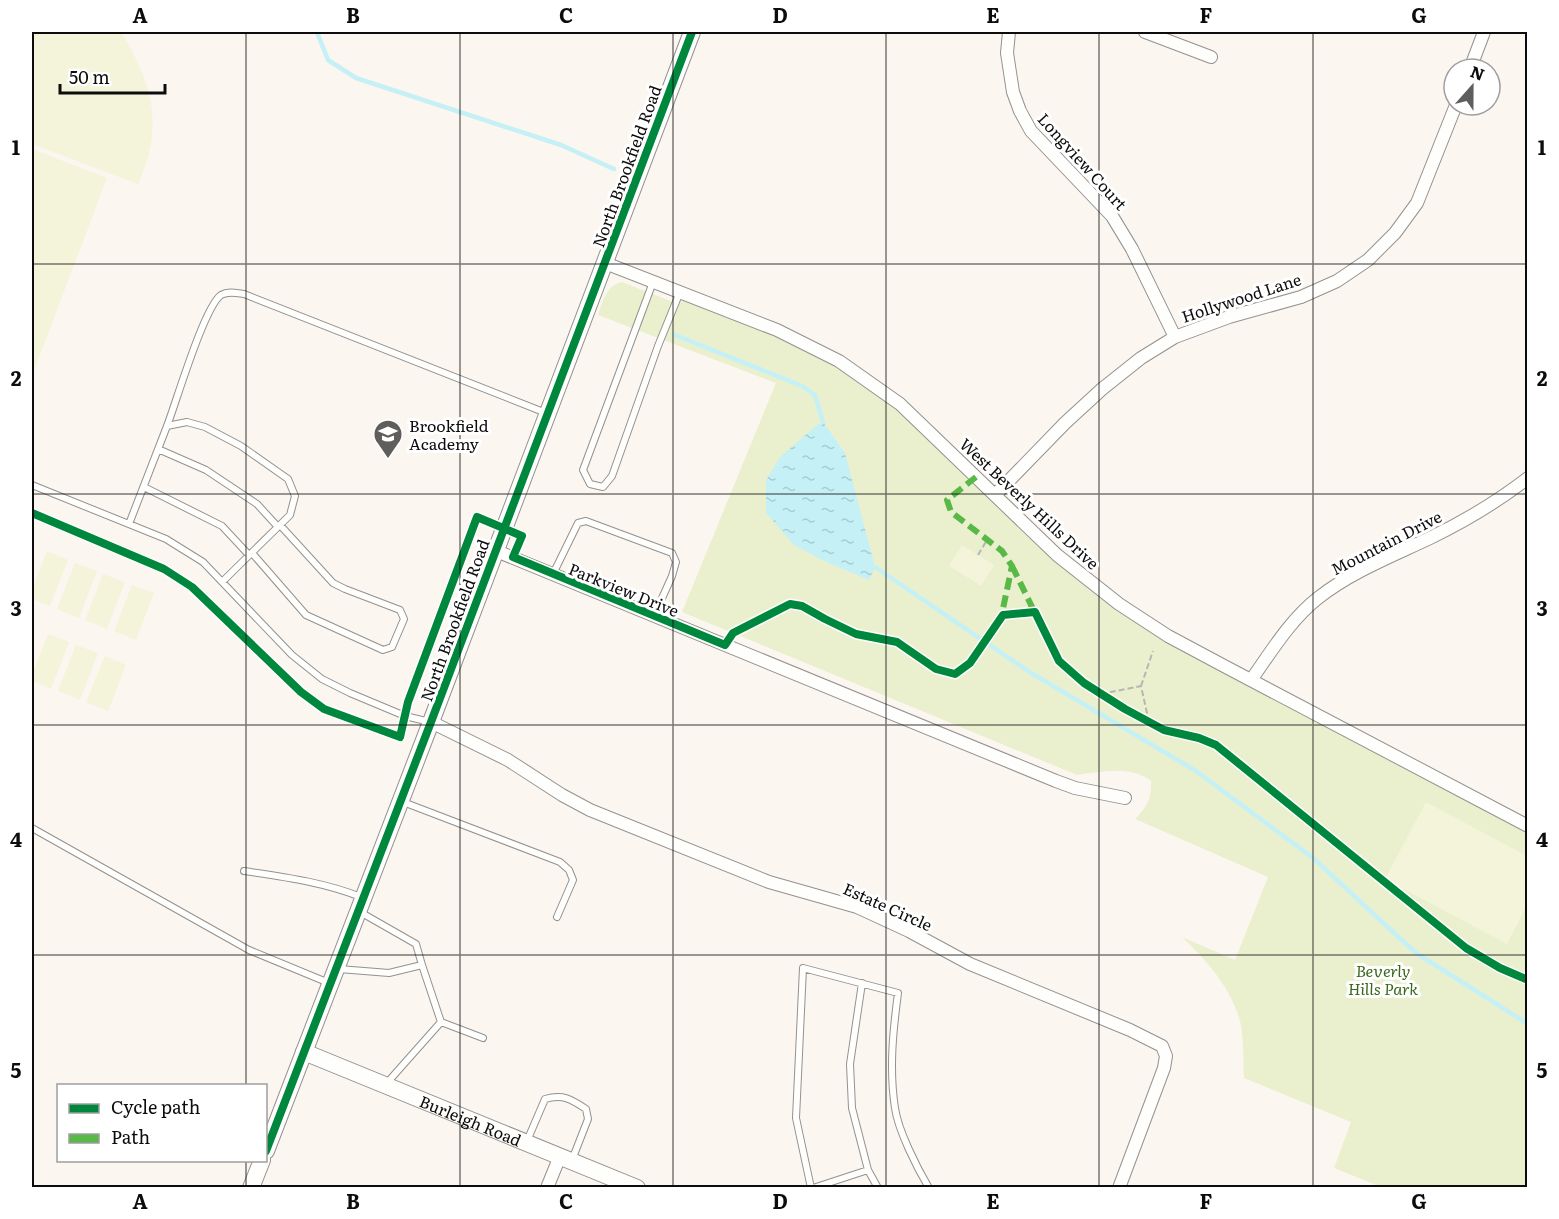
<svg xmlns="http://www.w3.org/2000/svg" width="1559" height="1219" viewBox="0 0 1559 1219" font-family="Literata,serif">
	<defs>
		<pattern id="water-ripples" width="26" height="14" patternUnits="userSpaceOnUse" patternTransform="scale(1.5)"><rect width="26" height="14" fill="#c4f0f6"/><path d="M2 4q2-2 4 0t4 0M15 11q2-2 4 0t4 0" fill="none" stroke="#a7cdd2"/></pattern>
	</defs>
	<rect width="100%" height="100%" fill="#fbf6f0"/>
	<path fill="#eaf0ce" d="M622 282 678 304 685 299 691 300 780 338 843 370 887 399 1051 558 1101 599 1143 627 1207 664 1527 830V1187H1381L1334 1168 1351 1122 1244 1078C1243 1060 1244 1033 1239 1017 1228 984 1206 960 1182 937L1235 960 1268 877 1135 819C1147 807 1152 798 1151 781 1130 765 1101 772 1077 775L682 612 776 383 598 315C603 301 606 286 622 282Z"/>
	<path fill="#f3f4d9" d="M32 32H121C144 70 160 106 149 153 147 163 142 174 138 184L32 144Z
		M32 149 107 178 32 376Z
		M962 545 994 565 981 586 949 566Z
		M47 551 68 560 50 606 32 599V590Z
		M75 563 97 571 79 618 57 609Z
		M103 574 125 582 107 629 85 620Z
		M132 585 154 593 136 640 114 631Z
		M48 634 69 642 51 689 32 681V675Z
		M76 645 98 653 80 700 58 691Z
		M105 656 126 665 108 711 86 702Z
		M1426 802 1527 856V905L1507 944 1385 879Z"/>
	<path fill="url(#water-ripples)" d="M823 422 845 453 875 567 869 580 824 561 794 545 766 513V480L780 457 817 425Z"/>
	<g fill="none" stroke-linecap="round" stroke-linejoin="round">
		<path stroke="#c4f0f6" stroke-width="4.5" d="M317 32 328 60 356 78 561 145 614 169
			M675 335 802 386 815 395 823 422
			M875 567 1028 671 1196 771 1313 858 1416 953 1528 1024"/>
		<g stroke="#94918f" stroke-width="8">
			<path id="service" d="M653 282 583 470 590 484 603 487 612 476 658 346 680 292
				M167 426C176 403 204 307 221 295 228 291 236 293 244 294L546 413
				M158 449 206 470 257 504 278 527
				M32 485 166 539 203 562 292 655 322 679 350 693 405 716 430 722
				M144 487 222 526 249 555
				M129 524 167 426 187 422 205 427 241 446 288 479 295 496 290 515 222 582
				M252 553 306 615 383 650 392 647 404 619 400 610 345 589 333 583 280 525
				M553 574 578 523 586 521 672 553 676 562 672 576 654 616
				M403 802 560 862 569 870 573 880 557 917
				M32 828 249 950 329 983
				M244 871C284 877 323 882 361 897
				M339 969 389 973 422 965 416 944 360 912
				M862 983 850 1064 852 1108 868 1170
				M441 1022 483 1038
				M386 1084 441 1022 422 965
				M527 1141 545 1099C563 1094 571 1099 586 1109L588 1119 572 1160
				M811 1188 796 1118 803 968 898 993C893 1031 889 1069 895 1108 898 1130 917 1168 929 1188
				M813 1188 868 1170 878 1188"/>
		</g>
		<g stroke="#94918f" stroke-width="14">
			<path id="minor" d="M1009 32 1007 53 1013 92 1020 111 1031 131 1112 216 1132 249 1175 337
				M1145 32 1211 57
				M1470 69 1484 32
				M605 263 777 330 839 361 900 404 1057 555 1119 604 1168 636 1226 667 1528 826
				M996 494 1065 423 1102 389 1141 358 1175 337 1229 317 1301 297 1337 281 1368 260 1395 233 1417 203 1456 105
				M494 550 1056 781 1075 788 1125 798
				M1251 680C1271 652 1290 620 1318 598 1351 572 1392 556 1430 538 1465 521 1497 502 1528 478
				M431 722 508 760 562 795 590 810 769 882 857 907 909 931 970 964 1130 1030 1162 1046 1166 1056 1164 1068 1119 1188
				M547 1188 560 1156"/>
		</g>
		<g stroke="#94918f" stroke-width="18">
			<g id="tertiary">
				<path id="s1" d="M304 1052 637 1188"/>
				<path d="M266 1151 431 722 692 32"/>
				<path d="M251 1188 262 1160"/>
			</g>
		</g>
		<path stroke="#b7b6b5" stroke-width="2" stroke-dasharray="6 3" stroke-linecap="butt" d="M978 555 987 540
			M1141 686 1153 651
			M1101 694 1141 686 1149 722"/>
		<use href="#service" stroke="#fefefd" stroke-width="6"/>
		<use href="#minor" stroke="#fefefd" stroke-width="12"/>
		<use href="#tertiary" stroke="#fefefd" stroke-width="16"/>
		<path stroke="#58b947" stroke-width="6" stroke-dasharray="12 6" stroke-linecap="butt" d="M976 477 947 500 951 512 1002 551 1012 566 1001 618
			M1012 566 1036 615"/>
		<g stroke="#fff" stroke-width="11">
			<path id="cycleway" d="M32 513 164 569 192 587 301 692 324 709 400 737 408 702 477 517 522 536 513 557 725 645 733 633 790 604 802 606 825 619 856 634 897 642 936 669 955 674 970 663 1003 615 1035 612 1059 661 1084 683 1125 709 1164 730 1199 738 1216 745 1466 948 1500 968 1528 980
				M266 1151 431 722 692 32"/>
		</g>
		<use href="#cycleway" stroke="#00873e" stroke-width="8"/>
	</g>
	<path fill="none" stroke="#0c0c0c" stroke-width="1.5" stroke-opacity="0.55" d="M246 32V1086M460 32V1188M673 32V1188M886 32V1188M1099 32V1188M1313 32V1188M32 264H1528M32 494H1528M32 725H1528M32 955H1528M246 1160V1188"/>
	<defs>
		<g id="school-pin" transform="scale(1.5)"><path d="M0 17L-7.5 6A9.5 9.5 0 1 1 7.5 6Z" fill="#605e5c" stroke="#fff"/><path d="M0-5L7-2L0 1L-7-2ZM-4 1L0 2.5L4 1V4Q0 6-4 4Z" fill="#fff"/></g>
	</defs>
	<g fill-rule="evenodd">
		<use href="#school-pin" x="388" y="434"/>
	</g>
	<g text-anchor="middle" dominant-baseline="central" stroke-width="6" stroke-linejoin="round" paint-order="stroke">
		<g font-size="16" fill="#0c0c0c" stroke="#fff">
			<text transform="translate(1083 161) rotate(48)">Longview Court</text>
			<text transform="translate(626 166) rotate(-70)">North Brookfield Road</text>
			<text transform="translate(1241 297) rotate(-18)">Hollywood Lane</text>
			<text transform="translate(1030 503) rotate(43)">West Beverly Hills Drive</text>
			<text transform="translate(1386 542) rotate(-27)">Mountain Drive</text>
			<text transform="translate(624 589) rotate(22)">Parkview Drive</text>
			<text transform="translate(454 620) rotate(-70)">North Brookfield Road</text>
			<text transform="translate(888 906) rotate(24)">Estate Circle</text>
			<text stroke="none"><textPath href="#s1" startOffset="180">Burleigh Road</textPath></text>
		</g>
		<g font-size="16" fill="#0c0c0c" stroke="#fff" text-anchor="start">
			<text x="409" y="425">Brookfield<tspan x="409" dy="18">Academy</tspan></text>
		</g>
		<g font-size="16" font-style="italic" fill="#3a671a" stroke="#fff">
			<text x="1383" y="970">Beverly<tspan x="1383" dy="18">Hills Park</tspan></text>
		</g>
	</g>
	<rect width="1559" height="1219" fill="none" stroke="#ffffff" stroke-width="66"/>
	<rect x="57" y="1084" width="210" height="78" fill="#ffffff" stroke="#9e9e9e" stroke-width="1.5"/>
	<rect x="69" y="1104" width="30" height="9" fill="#00873e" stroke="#9e9e9e" stroke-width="1.5"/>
	<text x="111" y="1114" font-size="18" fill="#0c0c0c">Cycle path</text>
	<rect x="69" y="1134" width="30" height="9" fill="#58b947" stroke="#9e9e9e" stroke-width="1.5"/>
	<text x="111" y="1144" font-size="18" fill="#0c0c0c">Path</text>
	<g transform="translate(1472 87) rotate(21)"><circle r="28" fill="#ffffff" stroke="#9e9e9e" stroke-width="1.5"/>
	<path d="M0-4.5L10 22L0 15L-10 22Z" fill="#605e5c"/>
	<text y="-9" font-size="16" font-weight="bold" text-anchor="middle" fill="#0c0c0c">N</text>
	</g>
	<path d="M60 84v9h105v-9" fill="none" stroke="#0c0c0c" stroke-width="3"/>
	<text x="69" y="84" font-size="18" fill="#0c0c0c" stroke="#ffffff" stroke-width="4.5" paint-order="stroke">50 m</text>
	<rect x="33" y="33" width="1493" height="1153" fill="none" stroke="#0c0c0c" stroke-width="2"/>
	<g font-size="20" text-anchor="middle" font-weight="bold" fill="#0c0c0c">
		<text x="140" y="23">A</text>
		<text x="353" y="23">B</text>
		<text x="566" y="23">C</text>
		<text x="780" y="23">D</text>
		<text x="993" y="23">E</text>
		<text x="1206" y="23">F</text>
		<text x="1419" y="23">G</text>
		<text x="16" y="155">1</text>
		<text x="1542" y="155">1</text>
		<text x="16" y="386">2</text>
		<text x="1542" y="386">2</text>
		<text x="16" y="616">3</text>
		<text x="1542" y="616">3</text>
		<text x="16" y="847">4</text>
		<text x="1542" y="847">4</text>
		<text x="16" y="1078">5</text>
		<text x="1542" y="1078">5</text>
		<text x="140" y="1209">A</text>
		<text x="353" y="1209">B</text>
		<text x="566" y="1209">C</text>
		<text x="780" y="1209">D</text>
		<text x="993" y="1209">E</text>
		<text x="1206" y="1209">F</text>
		<text x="1419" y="1209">G</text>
	</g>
</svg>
